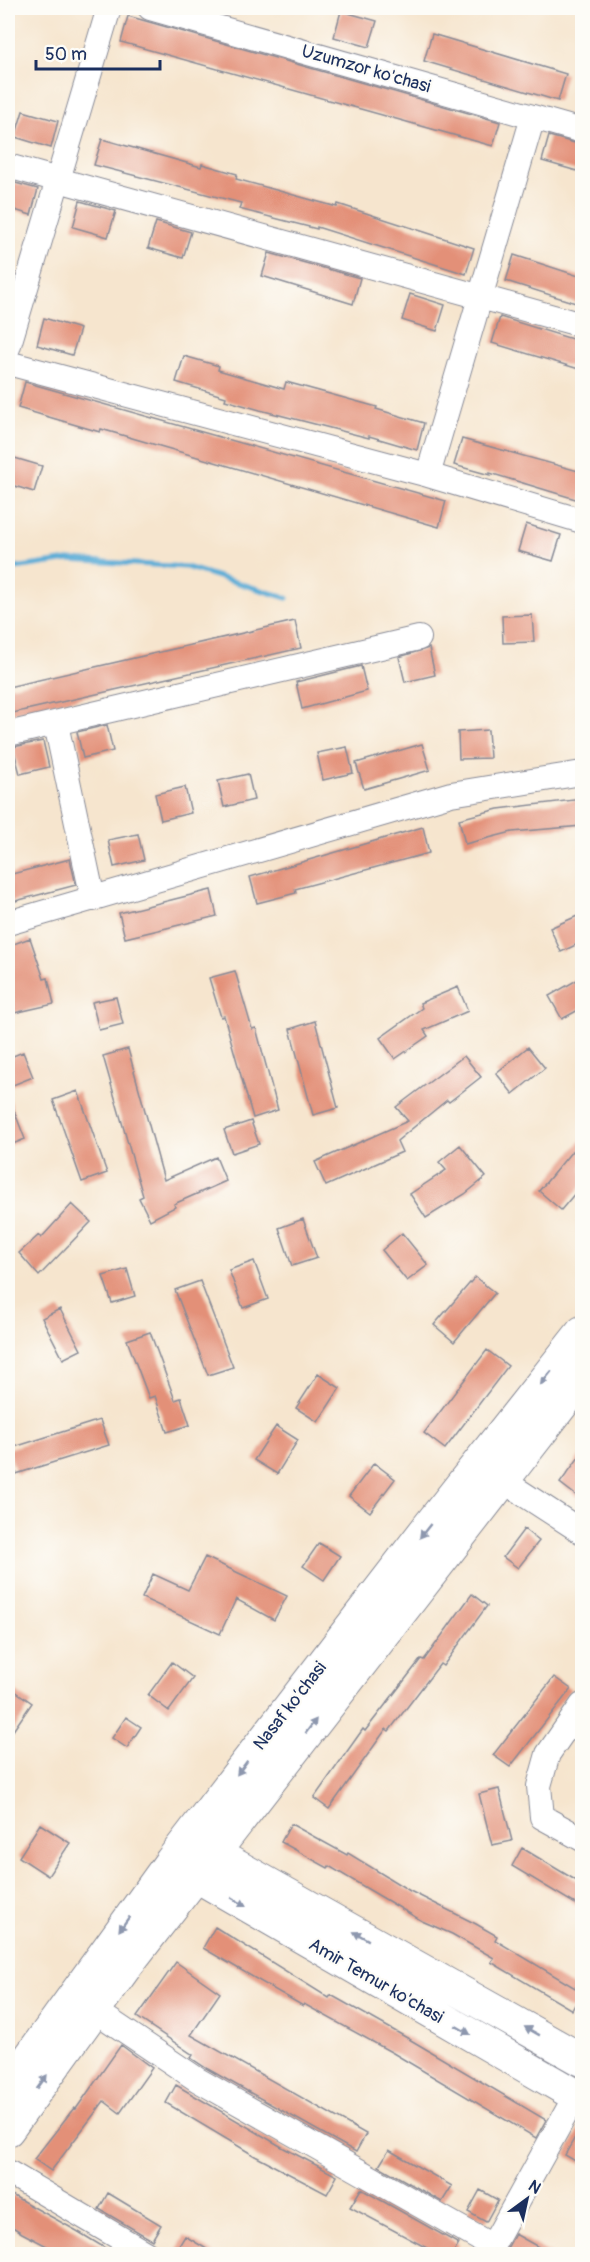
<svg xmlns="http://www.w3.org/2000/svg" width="590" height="2262" viewBox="0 0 590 2262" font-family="Pangolin,sans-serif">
	<rect width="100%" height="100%" fill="#fdfcf7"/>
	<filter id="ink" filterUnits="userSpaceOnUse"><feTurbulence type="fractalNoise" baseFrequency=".0167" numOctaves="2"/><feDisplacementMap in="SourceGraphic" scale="12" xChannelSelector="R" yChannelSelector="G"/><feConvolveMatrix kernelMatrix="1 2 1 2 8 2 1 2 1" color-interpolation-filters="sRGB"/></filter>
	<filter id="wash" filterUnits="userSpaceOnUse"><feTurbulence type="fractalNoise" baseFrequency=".008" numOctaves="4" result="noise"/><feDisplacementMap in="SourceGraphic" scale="24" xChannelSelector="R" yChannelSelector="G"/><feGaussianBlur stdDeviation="1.35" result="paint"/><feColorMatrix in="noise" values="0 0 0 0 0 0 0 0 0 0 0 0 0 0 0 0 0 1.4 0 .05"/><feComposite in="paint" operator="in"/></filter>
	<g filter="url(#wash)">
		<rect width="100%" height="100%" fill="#f6e5ce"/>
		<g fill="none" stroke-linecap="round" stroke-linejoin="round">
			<path stroke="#5cadd7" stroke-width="5" d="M8 569 69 560 186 567 287 598"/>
		</g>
		<g id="blocks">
			<path fill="#e39078" d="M341 11 377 21 369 47 334 37Z
				M128 16 500 122 493 146 121 42Z
				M432 34 566 74 558 101 424 61Z
				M23 111 58 121 51 148 15 137Z
				M549 136 582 145 577 171 542 161Z
				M102 139 201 167 202 164 237 174 236 179 337 207 338 204 474 248 466 274 317 227V229L239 209 241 203 94 165Z
				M8 181 38 189 31 215 8 208Z
				M80 201 116 211 108 237 73 227Z
				M156 222 191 232 183 258 148 248Z
				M269 253 360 278 353 304 262 276Z
				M514 255 582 277V305L506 281Z
				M410 294 445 305 437 331 402 320Z
				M500 317 582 342 579 369 492 343Z
				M44 318 80 329 72 355 37 345Z
				M184 356 219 366 218 370 284 389 286 382 377 407 376 409 424 423 417 450 369 436V438L260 410 225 400 226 397 176 382Z
				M25 382 446 501 439 527 101 429 100 432 18 408Z
				M462 439 582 472V501L490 473V475L454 465Z
				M8 456 42 466 34 492 8 484Z
				M526 524 561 535 553 561 518 551Z
				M532 615 534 642 503 643 502 616Z
				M295 621 301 648 8 714V687Z
				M429 648 435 675 405 682 399 657Z
				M361 666 367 691 302 709 296 682Z
				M107 725 113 751 83 758 77 732Z
				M488 730 490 758 459 759 458 732Z
				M43 741 49 767 20 774 13 747Z
				M422 744 430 770 364 789 356 763Z
				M347 747 353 773 323 780 317 753Z
				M248 774 254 800 224 807 218 781Z
				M185 787 191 813 161 820 155 794Z
				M582 799V826L512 832 465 844 459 819 498 809Z
				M423 827 429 853 295 889 296 893 257 903 250 877Z
				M138 834 144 860 114 867 108 840Z
				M70 859 76 885 8 903V875Z
				M211 890 217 916 125 938 119 913Z
				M582 914V942L561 952 550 928Z
				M30 938 44 979 48 978 54 1004 14 1013 8 985V946Z
				M235 971 252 1029 256 1028 278 1110 253 1118 224 1016 221 1017 209 978Z
				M582 977V1008L562 1019 549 996Z
				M458 987 468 1011 424 1030 428 1036 395 1059 380 1038 422 1008 420 1003Z
				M116 997 123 1024 99 1030 92 1002Z
				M315 1021 338 1108 313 1115 290 1029Z
				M528 1047 545 1068 513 1094 496 1073Z
				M128 1049 164 1180 216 1157 226 1181 174 1204 175 1207 150 1220 139 1198 143 1196 103 1056Z
				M23 1052 33 1077 8 1087V1058Z
				M464 1056 481 1077 449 1102 447 1100 397 1141 402 1152 326 1186 315 1162 408 1121 396 1107Z
				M78 1091 107 1173 82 1182 53 1100Z
				M8 1095 25 1139 8 1146Z
				M251 1121 259 1144 232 1153 224 1130Z
				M582 1139V1185L561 1210 539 1191Z
				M460 1145 486 1177 465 1194 426 1218 410 1194 446 1170 439 1162Z
				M72 1204 91 1222 39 1276 19 1253 39 1235 41 1238Z
				M303 1219 317 1258 292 1266 279 1228Z
				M402 1233 428 1265 407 1281 382 1250Z
				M254 1261 268 1299 243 1308 229 1270Z
				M127 1269 135 1296 112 1303 103 1276Z
				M475 1277 495 1293 454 1342 434 1325Z
				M200 1281 233 1367 208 1375 175 1290Z
				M60 1309 81 1350 63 1359 42 1318Z
				M150 1332 175 1400 181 1398 190 1425 167 1432 155 1396 149 1398 127 1340Z
				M487 1350 508 1366 445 1449 424 1433Z
				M318 1374 340 1388 318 1422 296 1408Z
				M100 1420 109 1445 16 1474 8 1449Z
				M276 1426 298 1440 277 1474 254 1460Z
				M582 1453V1500L560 1483Z
				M374 1463 395 1479 370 1512 349 1496Z
				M524 1529 539 1541 518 1568 503 1557Z
				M319 1543 340 1556 324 1580 303 1566Z
				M205 1557 287 1596 274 1620 236 1599 220 1634 142 1598 153 1574 188 1590Z
				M472 1594 487 1606 443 1666 440 1664 389 1731 386 1729 329 1809 314 1798 363 1729 365 1731 421 1659 424 1660Z
				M172 1662 193 1678 169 1711 148 1695Z
				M554 1677 571 1689 510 1767 493 1755Z
				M8 1686 32 1703 8 1738Z
				M126 1717 141 1727 127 1748 112 1738Z
				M499 1789 512 1841 492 1845 479 1794Z
				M40 1824 70 1843 48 1876 19 1857Z
				M291 1824 347 1855 348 1853 410 1891 476 1924 497 1936 495 1940 582 1992 572 2010 491 1962 494 1958 452 1934 422 1921 329 1866 328 1868 281 1842Z
				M522 1848 582 1884V1908L512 1866Z
				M215 1927 329 1998 331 1995 409 2039 546 2120 536 2138 393 2053 304 2004 303 2006 203 1948Z
				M176 1962 220 1993 191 2035 366 2134 356 2152 206 2068 191 2058 193 2055 137 2017Z
				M121 2045 152 2068 120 2113 104 2101 51 2171 34 2159 74 2108 76 2109Z
				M176 2085 282 2147 337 2176 327 2194 255 2156 166 2103Z
				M582 2125V2165L565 2155Z
				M389 2150 452 2186 442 2202 379 2166Z
				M361 2189 459 2244 453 2254H438L350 2207Z
				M480 2190 498 2200 486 2222 468 2212Z
				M8 2193 77 2231 115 2254H62L22 2233 8 2224Z
				M108 2193 161 2225 152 2240 99 2209Z
				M515 2234 551 2254H504Z
				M185 2236 215 2254H174Z"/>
		</g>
	</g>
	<g filter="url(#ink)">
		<use href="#blocks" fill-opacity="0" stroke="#888a96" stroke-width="1.5"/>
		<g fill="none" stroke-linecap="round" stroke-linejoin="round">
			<g stroke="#888a96" stroke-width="26">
				<path id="minor" d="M150 8 582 131
					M8 166 582 325
					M8 348 109 8
					M8 363 428 475 582 521
					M428 475 533 117
					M56 724 93 899
					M8 734 419 638
					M8 923 451 794 582 773
					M505 1482 582 1532
					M582 1705 548 1754 539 1786 542 1817 582 1839
					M94 2010 198 2080 492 2246
					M8 2172 147 2254
					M488 2254 576 2095"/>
			</g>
			<g stroke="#888a96" stroke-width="34">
				<path id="major" d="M196 1843 582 2060
					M179 1866 582 2099
					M8 2087 171 1861 431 1523 582 1332
					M8 2130 127 1965 582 1379"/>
			</g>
			<use href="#minor" stroke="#fff" stroke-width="24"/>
			<use href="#major" stroke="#fff" stroke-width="32"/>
		</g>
		<defs><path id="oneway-solid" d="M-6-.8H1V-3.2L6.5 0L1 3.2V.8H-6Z" transform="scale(1.5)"/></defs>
		<g fill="#8d97ae">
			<use href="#oneway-solid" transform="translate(546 1378) rotate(129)"/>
			<use href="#oneway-solid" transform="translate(425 1531) rotate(128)"/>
			<use href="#oneway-solid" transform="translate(311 1726) rotate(-53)"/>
			<use href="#oneway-solid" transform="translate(242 1768) rotate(127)"/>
			<use href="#oneway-solid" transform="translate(239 1902) rotate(30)"/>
			<use href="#oneway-solid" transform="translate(124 1924) rotate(126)"/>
			<use href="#oneway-solid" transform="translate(361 1936) rotate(-151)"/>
			<use href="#oneway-solid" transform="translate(463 2030) rotate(30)"/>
			<use href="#oneway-solid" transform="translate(532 2031) rotate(-151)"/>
			<use href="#oneway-solid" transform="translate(42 2082) rotate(-54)"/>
		</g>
	</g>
	<g text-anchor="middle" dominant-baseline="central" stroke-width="4.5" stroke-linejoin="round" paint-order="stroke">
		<g font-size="18" fill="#1b2f5e" stroke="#fdfcf7">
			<text transform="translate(366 69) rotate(16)">Uzumzor ko'chasi</text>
			<text transform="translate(290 1706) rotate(-52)">Nasaf ko‘chasi</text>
			<text transform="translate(376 1981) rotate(30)">Amir Temur ko'chasi</text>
		</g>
	</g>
	<rect width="590" height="2262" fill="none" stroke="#fdfcf7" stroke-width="30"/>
	<g transform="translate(527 2199) rotate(33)" stroke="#fdfcf7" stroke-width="4.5" paint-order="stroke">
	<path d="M0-4.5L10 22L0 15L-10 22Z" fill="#1b2f5e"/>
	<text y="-9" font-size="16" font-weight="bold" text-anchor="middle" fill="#1b2f5e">N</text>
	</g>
	<path d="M36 60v9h124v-9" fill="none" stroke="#1b2f5e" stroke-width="3"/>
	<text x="45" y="60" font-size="18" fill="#1b2f5e" stroke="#fdfcf7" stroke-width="4.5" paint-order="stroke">50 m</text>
</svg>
